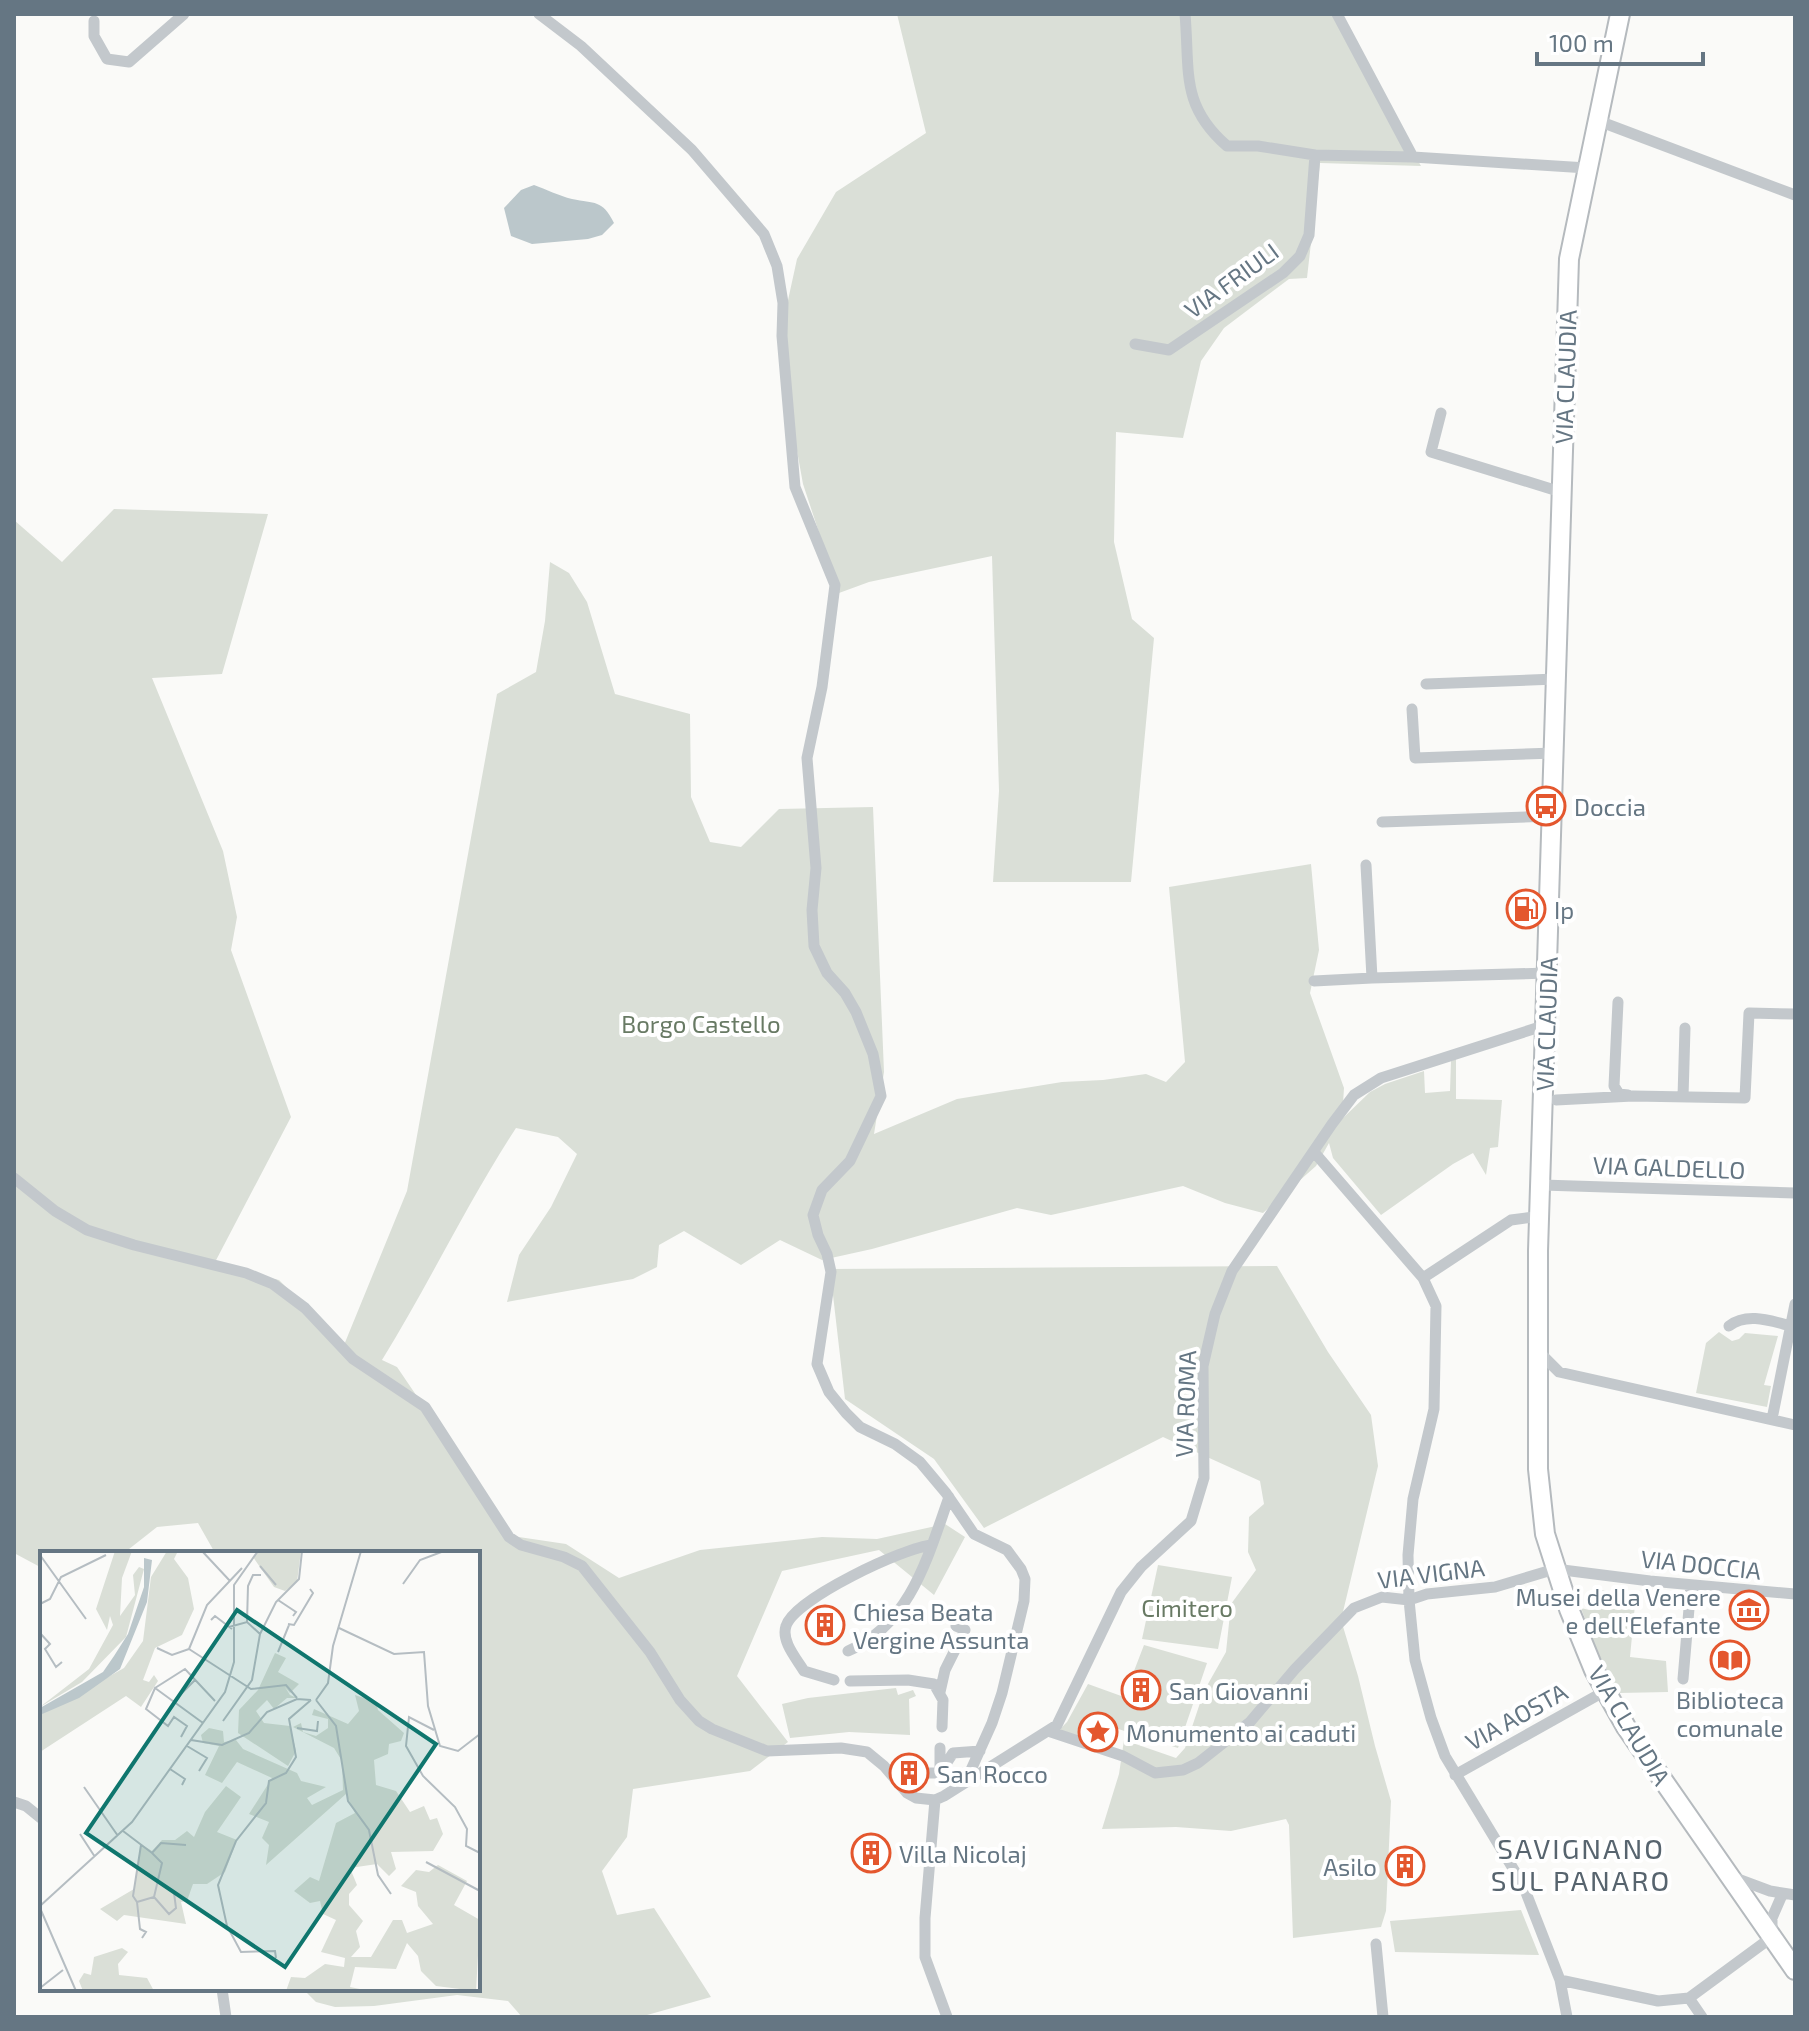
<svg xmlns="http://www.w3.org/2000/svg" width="1809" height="2031" viewBox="0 0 1809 2031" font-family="'Exo 2',sans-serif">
	<rect width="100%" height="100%" fill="#fafaf8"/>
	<path fill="#dadfd7" d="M897 14H1335L1421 166 1320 163 1307 278 1289 279 1224 328 1201 361 1183 438 1116 432 1114 542 1132 619 1154 638 1131 882H993L999 791 992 556 869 582 839 593 803 484 778 346 797 259 836 192 926 133Z
		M114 509 268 514 222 674 152 678 223 851 237 917 231 950 291 1117 213 1266 279 1280 344 1345 407 1191 497 694 536 672 545 621 550 562 569 573 587 602 615 694 690 714 691 797 710 842 741 847 779 809 873 807 884 1072 874 1134 957 1099 1062 1082 1103 1080 1146 1074 1166 1082 1185 1062 1169 887 1311 864 1319 950 1310 993 1344 1088 1342 1119 1370 1092 1385 1084 1424 1071 1425 1093 1450 1091 1451 1061 1456 1059V1099L1502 1100 1498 1147 1490 1148 1486 1175 1473 1153 1453 1164 1381 1215 1333 1158 1329 1143 1316 1166 1263 1213 1225 1203 1183 1186 1051 1215 1017 1208 872 1249 822 1260 780 1240 741 1265 684 1231 659 1245 657 1267 633 1279 507 1302 519 1255 551 1207 577 1154 558 1137 516 1128C467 1203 429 1284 382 1360L397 1367 512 1536 566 1544 619 1578 700 1550 822 1537 877 1539 945 1524 965 1537 934 1595 879 1550 782 1571 737 1676 788 1742 750 1771 633 1789 627 1837 602 1871 617 1915 654 1908 711 1997 640 2017H522L508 2001 457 1995 374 2006 335 2007 316 2002 303 1989H478V1553H215L198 1523 157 1527 124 1553H42V1568L14 1553V520L62 562Z
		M1277 1266 1328 1352 1371 1415 1378 1466 1341 1620 1358 1676 1375 1746 1391 1801 1386 1911 1381 1927 1293 1938 1289 1825 1286 1819 1231 1831 1176 1827 1102 1829 1119 1774 1124 1740 1176 1758 1185 1748 1204 1691 1226 1652 1231 1604 1256 1570 1248 1552 1249 1517 1264 1504 1260 1481 1163 1437 984 1528 934 1459 845 1399 830 1269Z
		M1719 1332 1732 1341 1739 1339 1745 1333 1778 1336 1764 1385 1771 1386 1767 1407 1696 1393 1706 1343Z
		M1158 1565 1232 1577 1218 1649 1142 1639Z
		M1602 1590 1636 1594 1630 1657 1666 1661 1668 1692 1619 1693 1598 1654 1581 1608 1589 1610 1600 1607 1605 1599Z
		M1144 1645 1207 1663 1178 1748 1112 1727 1105 1746 1058 1731 1067 1722 1088 1684 1124 1697Z
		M896 1688 898 1695 913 1690 916 1696 909 1699 910 1735 849 1732 790 1738 782 1704 808 1698Z
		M1521 1910 1539 1955 1395 1952 1390 1921Z"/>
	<path fill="#bbc7cb" d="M534 185C546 189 559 196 572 199 595 204 602 199 614 223L602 235 588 239 532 244 511 236 504 208 521 190Z"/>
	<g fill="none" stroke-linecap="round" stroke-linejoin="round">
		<g stroke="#b5babe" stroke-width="22">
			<path id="primary" d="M1620 14 1569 259 1538 1251V1469L1545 1534 1569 1609 1594 1670 1626 1727 1795 1970"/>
		</g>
		<path stroke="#c3c8cc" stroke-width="11" d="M539 14 581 46 692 150 764 234 777 266 783 303 782 336 795 487 835 585 822 687 807 758 816 868 812 910 814 946 827 973 845 993 856 1012 873 1054 881 1096 850 1161 822 1190 813 1215 818 1235 827 1254 831 1272 817 1364 829 1392 846 1413 860 1427 895 1444 920 1462 946 1493 974 1534 1007 1550 1021 1569 1025 1579 1024 1601 1002 1693 992 1723 966 1781
			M1185 14C1190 71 1180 105 1227 146H1258L1315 155
			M1337 14 1413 157
			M94 21V36L107 59 129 62 184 14
			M1596 120 1795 195
			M1135 344 1169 350 1283 273 1300 256 1309 235 1315 155 1413 157 1587 168
			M1441 413 1431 452 1561 492
			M1426 684 1556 679
			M1412 709 1415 758 1555 753
			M1382 822 1552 816
			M1366 865 1372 978 1548 973
			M1314 981 1372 978
			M1618 1002 1614 1086 1619 1094 1628 1095
			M1683 1097 1685 1028
			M1556 1100 1633 1096 1745 1098 1749 1013 1795 1014
			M1314 1152 1423 1278 1436 1306 1434 1409 1413 1499 1408 1555 1409 1600 1415 1660 1431 1718 1445 1756 1523 1885 1560 1980 1567 2017
			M14 1178 55 1211 87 1230 134 1245 246 1273 273 1284 305 1308 353 1359 425 1407 509 1537 521 1545 564 1557 582 1566 650 1652 680 1700 699 1721 712 1729 767 1751 841 1748 867 1752 884 1766 907 1793 916 1798 935 1800 944 1796 1057 1725 1121 1592 1141 1567 1191 1521 1204 1478 1203 1366 1215 1314 1232 1271 1332 1124 1354 1095 1381 1078 1546 1025
			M1542 1185 1795 1193
			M1423 1278 1511 1220 1540 1216
			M1729 1326C1747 1312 1771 1321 1791 1326
			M1538 1351 1559 1372 1795 1425
			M1772 1419 1795 1304
			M848 1651C911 1624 928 1556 949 1497
			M1683 1679 1691 1585
			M834 1680 804 1671C796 1658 781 1641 786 1626 794 1599 905 1547 932 1545
			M850 1681 908 1680 934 1684 943 1700 942 1727
			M940 1692 945 1670 965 1630 956 1626
			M1048 1731 1123 1756 1155 1773 1183 1770 1198 1763 1250 1722 1295 1669 1354 1608 1382 1597 1409 1600 1427 1594 1495 1587 1555 1569 1650 1581 1795 1594
			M940 1773V1748
			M1455 1775 1598 1695
			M904 1789 921 1773H940L953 1753 980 1751
			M935 1800 925 1918V1957L947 2017
			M14 1802 26 1806 42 1819
			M1735 1878 1770 1891 1795 1895
			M1376 1944 1383 2017
			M1560 1980 1658 2001 1689 1998 1772 1937V1918L1782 1895
			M222 1989 226 2017
			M1689 1998 1702 2017"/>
		<use href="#primary" stroke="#fff" stroke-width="18"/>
	</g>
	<defs>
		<g id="bus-ring" transform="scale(2)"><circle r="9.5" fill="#fff" stroke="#e4572e" stroke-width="1.5"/><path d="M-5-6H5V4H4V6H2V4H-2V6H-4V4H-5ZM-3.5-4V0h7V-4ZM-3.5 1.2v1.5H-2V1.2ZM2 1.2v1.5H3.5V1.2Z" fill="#e4572e"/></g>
		<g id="fuel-ring" transform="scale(2)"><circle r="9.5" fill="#fff" stroke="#e4572e" stroke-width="1.5"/><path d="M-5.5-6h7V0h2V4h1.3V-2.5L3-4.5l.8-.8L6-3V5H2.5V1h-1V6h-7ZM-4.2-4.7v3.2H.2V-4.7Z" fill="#e4572e"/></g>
		<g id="museum-ring" transform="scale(2)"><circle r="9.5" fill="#fff" stroke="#e4572e" stroke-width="1.5"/><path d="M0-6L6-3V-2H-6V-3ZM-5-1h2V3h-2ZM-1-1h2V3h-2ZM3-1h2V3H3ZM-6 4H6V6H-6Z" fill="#e4572e"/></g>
		<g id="building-ring" transform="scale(2)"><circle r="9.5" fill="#fff" stroke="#e4572e" stroke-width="1.5"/><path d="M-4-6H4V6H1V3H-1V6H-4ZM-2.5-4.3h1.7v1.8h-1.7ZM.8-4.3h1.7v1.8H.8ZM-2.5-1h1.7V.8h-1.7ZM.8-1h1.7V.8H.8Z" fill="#e4572e"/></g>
		<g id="library-ring" transform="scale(2)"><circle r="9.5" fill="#fff" stroke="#e4572e" stroke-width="1.5"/><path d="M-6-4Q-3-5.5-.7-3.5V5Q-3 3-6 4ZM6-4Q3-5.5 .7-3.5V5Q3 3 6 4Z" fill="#e4572e"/></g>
		<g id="sight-ring" transform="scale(2)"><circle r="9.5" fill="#fff" stroke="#e4572e" stroke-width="1.5"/><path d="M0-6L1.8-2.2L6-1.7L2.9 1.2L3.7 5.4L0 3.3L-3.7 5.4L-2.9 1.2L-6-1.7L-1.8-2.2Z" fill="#e4572e"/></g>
	</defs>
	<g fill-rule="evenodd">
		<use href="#bus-ring" x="1546" y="806"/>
		<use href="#fuel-ring" x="1526" y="909"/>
		<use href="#museum-ring" x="1749" y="1610"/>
		<use href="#building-ring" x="825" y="1625"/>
		<use href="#library-ring" x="1730" y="1660"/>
		<use href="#building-ring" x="1141" y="1690"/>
		<use href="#sight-ring" x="1098" y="1732"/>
		<use href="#building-ring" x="909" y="1773"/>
		<use href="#building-ring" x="871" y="1853"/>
		<use href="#building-ring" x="1405" y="1866"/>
	</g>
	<g text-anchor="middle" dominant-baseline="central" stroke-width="8" stroke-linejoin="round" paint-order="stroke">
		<g font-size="24" fill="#657683" stroke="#fff">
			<text transform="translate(1231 280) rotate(-36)">VIA FRIULI</text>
			<text transform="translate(1565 377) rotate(-88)">VIA CLAUDIA</text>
			<text transform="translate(1546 1024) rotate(-88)">VIA CLAUDIA</text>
			<text transform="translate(1669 1167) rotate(2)">VIA GALDELLO</text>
			<text transform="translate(1185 1404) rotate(-88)">VIA ROMA</text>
			<text transform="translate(1701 1564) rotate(6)">VIA DOCCIA</text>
			<text transform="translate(1431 1573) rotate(-7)">VIA VIGNA</text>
			<text transform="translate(1516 1716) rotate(-29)">VIA AOSTA</text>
			<text transform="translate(1630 1725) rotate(59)">VIA CLAUDIA</text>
		</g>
		<g font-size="24" fill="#657683" stroke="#fff" text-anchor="start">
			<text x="1574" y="806">Doccia</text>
			<text x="1554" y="909">Ip</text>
			<text x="1721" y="1596" text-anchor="end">Musei della Venere<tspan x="1721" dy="28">e dell'Elefante</tspan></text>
			<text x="853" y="1611">Chiesa Beata<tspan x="853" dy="28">Vergine Assunta</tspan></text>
			<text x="1169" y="1690">San Giovanni</text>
			<text x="1730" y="1699" text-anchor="middle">Biblioteca<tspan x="1730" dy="28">comunale</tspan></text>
			<text x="1126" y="1732">Monumento ai caduti</text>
			<text x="937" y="1773">San Rocco</text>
			<text x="899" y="1853">Villa Nicolaj</text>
			<text x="1377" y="1866" text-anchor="end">Asilo</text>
		</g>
		<g font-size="24" fill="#687a64" stroke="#fff">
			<text x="701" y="1023">Borgo Castello</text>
			<text x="1187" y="1607">Cimitero</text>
		</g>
		<g font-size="28" letter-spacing="2" fill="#57646e" stroke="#fff">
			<text x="1581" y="1848">SAVIGNANO<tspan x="1581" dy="32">SUL PANARO</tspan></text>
		</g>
	</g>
	<g transform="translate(40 1551)">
		<rect width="440" height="440" fill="#fafaf8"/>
		<path d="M75 0H92L82 27 80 65 95 44 93 24 99 16 104 18 86 86 42 131 0 156 49 118 73 74 70 65 67 79 56 58ZM127 0H138L134 8 148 27 154 58 142 84 115 97 103 129 109 131 114 124 118 130 101 156 86 145 0 201V164L84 117 103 90 111 26ZM218 0H261L257 31 245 40 234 36 213 6ZM235 102 246 107 238 121 259 133 250 142 245 136 250 144 257 147H247L234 158 227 149 216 160 224 172 250 175 256 200 248 215 198 182 199 159 218 139ZM315 144 336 151 338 159 364 182 361 190 349 193 348 203 334 209 336 234 356 240 370 261 384 255 390 269 397 267 403 283 393 300 351 301 356 318 349 325 337 313 310 317 317 334 309 343V354L323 370 316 380 320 396 311 406H331L353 369H362L367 382 393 373 378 355 376 341 361 335 376 319 389 321 398 314 427 330 414 354 440 369 436 440 396 435 381 420 378 405 367 392 356 418 315 416 310 436 330 440H246L251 426 265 427 285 413 304 416 305 407 281 401 296 369 283 363 280 350 270 352 254 340 270 326 279 330 296 272 315 262 306 243 226 314 229 294 222 287 229 271 209 263 232 227 197 211 182 232 165 224 179 195 163 192 161 184 169 177 183 180 184 191 196 189 203 198 257 222 261 230 286 236 267 247 272 254 303 239 302 210 294 197 253 176 261 172 263 181 276 185 288 177V168L272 164 274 158 308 173 319 160ZM186 235 201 246 177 281 197 289 185 321 167 333H153L147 350 141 351 146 373 84 364 77 370 60 358 94 338 101 293 112 300 122 289H135L147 280 154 286 165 261ZM82 397 88 401 78 413 79 424 107 427 114 440H43L39 430 44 422 51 424 54 406Z" fill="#dadfd7"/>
		<path d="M104 7 112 9 107 51 80 118 39 147 0 164V157L63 121 74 105 88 83 104 36Z" fill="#bbc7cb"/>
		<path fill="none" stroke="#b5bdc2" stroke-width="2" d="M162 0 190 30M0 4 46 68M220 15 236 34M363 33 380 9 404 0M238 49 256 61 253 65M0 53 10 48 21 26 66 4M171 69 175 65 192 78M207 71 208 35 213 24H221M248 73 254 74 273 42 270 38M189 76 207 71 220 83M299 77 354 103 384 101 388 155 400 195 418 200 440 183M0 82 10 93 5 98 16 116 22 111M117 97 132 104 149 98M149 98 211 138 246 134 257 147M149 98 167 54 202 17M238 101 249 74M115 137 145 118 175 150M276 149 296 175 308 250 329 279 338 324 351 343M276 149 288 132 293 95 321 0M134 150 155 129M183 170 212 129 220 83 236 51 259 28 262 0M257 177 277 180 278 170M394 179 369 166 366 195 383 225 415 256 427 278 426 295 440 302M141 186 147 175 134 166 128 175 106 158 115 137 163 172M151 189 182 194 209 182 227 161 257 148 271 149M147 195 167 207 159 220M130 218 145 228 142 234M44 236 78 285M83 280 112 302 121 292 146 294M40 283 55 306M101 294 93 345 97 351 114 346 122 312 112 302M386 311 440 340M114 346 129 363 136 357 134 342M97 351 100 378 106 381 102 387M0 355 92 271 185 141 194 111V34L218 0M0 357 36 440M236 407 235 400 201 401 187 375 178 334 196 290 226 252 229 230 246 222 256 206 249 168 271 149M0 437 23 419"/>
		<path fill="#0f766e" fill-opacity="0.15" stroke="#0f766e" stroke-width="4" d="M197 59 396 193 245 416 46 282Z"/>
		<rect width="440" height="440" fill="none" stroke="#657683" stroke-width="4"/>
	</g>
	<rect width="1809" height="2031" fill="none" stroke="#657683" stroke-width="32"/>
	<path d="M1537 52v12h166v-12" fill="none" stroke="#657683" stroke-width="4"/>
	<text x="1549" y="52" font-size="24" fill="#657683" stroke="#ffffff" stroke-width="6" paint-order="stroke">100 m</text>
</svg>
